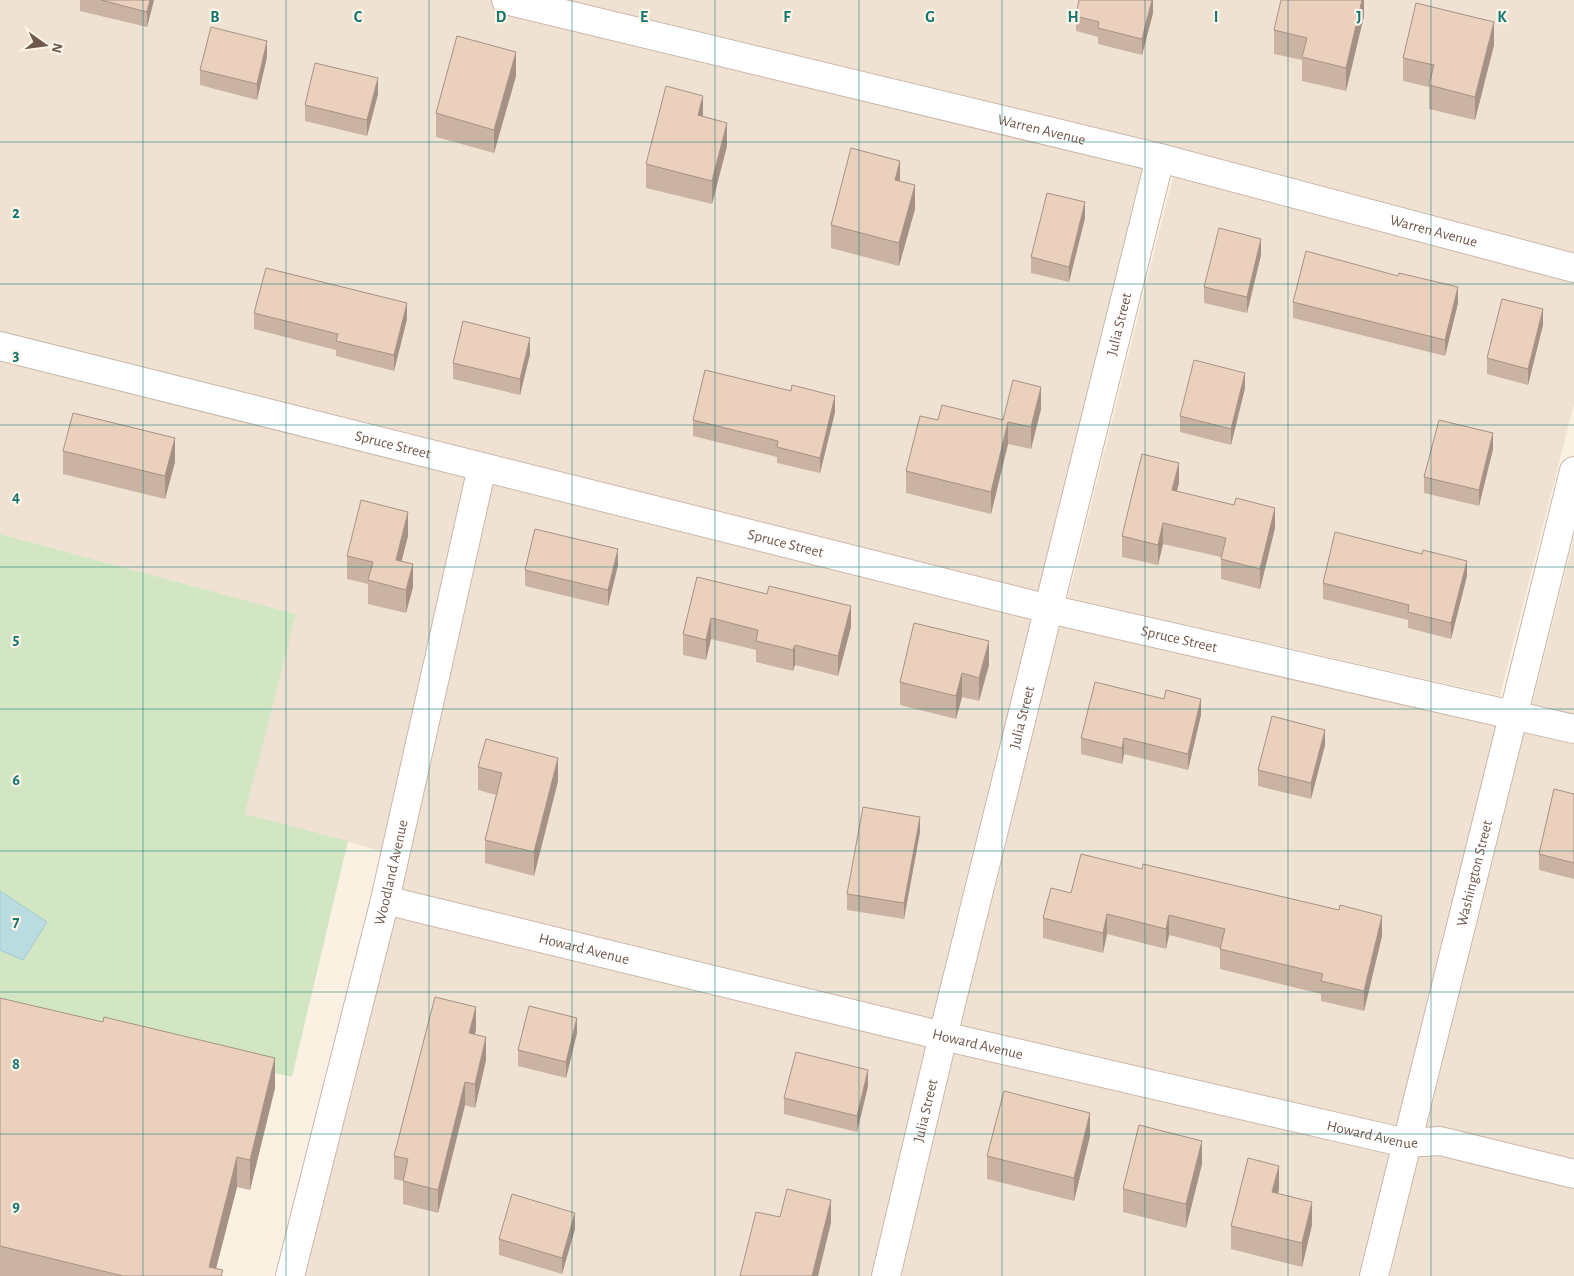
<svg xmlns="http://www.w3.org/2000/svg" width="1574" height="1276" viewBox="0 0 1574 1276" font-family="'Alegreya Sans',sans-serif">
	<rect width="100%" height="100%" fill="#faf1e3"/>
	<path fill="#f0e2d3" d="M0 0H506L1160 158 1049 608 1574 729V1276H286L392 854 245 814 295 614 0 534Z
		M568 0H1574V253L1148 140Z
		M1173 176 1574 282V404L1500 696 1068 598Z
		M1574 538V714L1532 704Z"/>
	<path fill="#d2e6c4" d="M0 534 296 614 245 814 348 841 292 1077 0 1012V950L23 959 0 891Z"/>
	<path fill="#badce1" stroke="#a1cbd2" d="M0 891 47 922 23 960 0 950Z"/>
	<g fill="none" stroke-linecap="round" stroke-linejoin="round">
		<g stroke="#c9b8ab" stroke-width="30">
			<g id="minor">
				<path id="s1" d="M506 0 1160 158 1574 268"/>
				<path id="s2" d="M0 346 1049 609 1574 729"/>
				<path id="s3" d="M385 900 943 1036 1406 1143 1440 1141 1574 1174"/>
				<path id="s4" d="M290 1276 385 900 482 467"/>
				<path id="s5" d="M886 1276 943 1036 1160 158"/>
				<path id="s6" d="M1374 1276 1574 471"/>
			</g>
		</g>
		<use href="#minor" stroke="#fff" stroke-width="28"/>
	</g>
	<path fill="#cbb3a3" d="M80 0H154L147 27 80 11Z
		M1153 0V13L1142 55 1098 44V37L1076 31V16Z
		M1364 0V16L1346 91 1302 81V60L1274 54V30Z
		M1494 45 1475 120 1429 109V87L1403 81V58Z
		M267 57 257 100 200 85V70Z
		M516 76 494 153 436 137V113Z
		M378 94 367 136 305 121V105Z
		M703 117 727 146 712 204 646 188V164Z
		M900 182 915 209 899 266 831 248V225Z
		M1085 218 1069 282 1031 273V257Z
		M1261 255 1247 313 1204 303V287Z
		M1293 302 1458 303 1445 356 1293 318Z
		M254 313 407 319 394 371 336 356V350L254 329Z
		M1543 325 1528 385 1487 374V358Z
		M530 354 520 395 453 379V363Z
		M1245 388 1231 445 1180 432V416Z
		M1041 409 1031 449 1008 444 991 514 906 493V471L938 420H1003Z
		M835 412 820 473 777 463V457L693 436V420Z
		M1493 449 1479 506 1424 493V477Z
		M63 451 175 462 165 499 63 474Z
		M1179 483 1177 491 1275 528 1260 589 1221 579V557L1163 544 1158 565 1122 557V536Z
		M408 536 401 561 413 587 406 613 368 604V584L347 579V556Z
		M618 565 608 606 525 586V570Z
		M1467 576 1451 639 1408 628V620L1323 599V583Z
		M697 577 851 627 838 676 795 665 793 671 756 662V650L711 639 706 660 683 655V634Z
		M989 665 979 701 962 697 956 719 900 705V682Z
		M1201 715 1188 770 1124 754 1122 764 1081 754V738Z
		M1325 745 1311 799 1258 786V770Z
		M478 767 558 781 534 876 485 863V840L496 795 478 790Z
		M1574 794V879L1539 870V854Z
		M920 832 904 919 847 910V894Z
		M1071 893 1382 936 1364 1011 1321 1001V994L1220 969V948L1169 935 1166 949 1107 934 1103 953 1043 938V918Z
		M0 998 275 1088 250 1190 237 1187 216 1269 223 1276H0Z
		M476 1030 475 1034 486 1060 475 1108 465 1105 438 1213 403 1204V1181L394 1179V1156Z
		M577 1033 566 1078 518 1066V1050Z
		M868 1086 857 1132 784 1114V1098Z
		M1090 1136 1074 1201 987 1179V1156Z
		M1202 1164 1186 1228 1123 1212V1189Z
		M1279 1189 1278 1193 1312 1225 1302 1267 1231 1249V1226Z
		M575 1229 562 1274 499 1255V1239Z"/>
	<path fill="#a59285" d="M150 0H154L147 27V12Z
		M1152 0H1153V13L1142 55V39Z
		M1362 0H1364V16L1346 91V68Z
		M1494 22V45L1475 120V97Z
		M267 41V57L257 100V84Z
		M516 52V76L494 153V130Z
		M378 78V94L367 136V120Z
		M703 96V119L698 115Z
		M727 123V146L712 204V181Z
		M900 161V184L895 180Z
		M915 185V209L899 266V243Z
		M1085 202V218L1069 282V267Z
		M1261 239V255L1247 313V297Z
		M1458 287V303L1445 356V340Z
		M407 303V319L394 371V355Z
		M1543 309V325L1528 385V369Z
		M530 338V354L520 395V379Z
		M1245 373V388L1231 445V429Z
		M1041 387V409L1031 449V427Z
		M835 396V412L820 473V458Z
		M1008 422V444L991 514V492Z
		M1493 433V449L1479 506V490Z
		M175 438V462L165 499V476Z
		M1179 463V483L1172 510V490Z
		M1275 508V528L1260 589V569Z
		M408 512V536L396 583V560Z
		M1163 523V544L1158 565V545Z
		M618 549V565L608 606V590Z
		M1467 561V576L1451 639V623Z
		M413 564V587L406 613V590Z
		M851 606V627L838 676V656Z
		M711 618V639L706 660V640Z
		M989 641V665L979 701V678Z
		M795 645V665L793 671V650Z
		M962 673V697L956 719V696Z
		M1201 699V715L1188 770V754Z
		M1325 730V745L1311 799V783Z
		M1124 738V754L1122 764V748Z
		M558 758V781L534 876V852Z
		M920 817V832L904 919V903Z
		M1107 914V934L1103 953V933Z
		M1169 915V935L1166 949V929Z
		M1382 916V936L1364 1011V991Z
		M476 1007V1030L469 1056V1033Z
		M577 1018V1033L566 1078V1062Z
		M486 1037V1060L475 1108V1084Z
		M275 1058V1088L250 1190V1160Z
		M868 1070V1086L857 1132V1116Z
		M465 1082V1105L438 1213V1190Z
		M1090 1113V1136L1074 1201V1178Z
		M1202 1141V1164L1186 1228V1204Z
		M237 1157V1187L214 1276 209 1267Z
		M1279 1166V1189L1272 1215V1192Z
		M831 1200V1223L818 1276H812Z
		M1312 1202V1225L1302 1267V1243Z
		M575 1213V1229L562 1274V1258Z"/>
	<path fill="#ecd0be" stroke="#a59285" d="M101 0H150L147 12Z
		M1079 0H1152L1142 39 1098 28 1099 22 1076 16Z
		M1281 0H1362L1346 68 1302 57 1307 38 1274 30Z
		M1416 3 1494 22 1475 97 1429 85 1434 65 1403 58Z
		M211 27 267 41 257 84 200 70Z
		M457 36 516 52 494 130 436 113Z
		M315 63 378 78 367 120 305 105Z
		M666 86 703 96 698 115 727 123 712 181 646 164Z
		M851 148 900 161 895 180 915 185 899 243 831 225Z
		M1047 193 1085 202 1069 267 1031 257Z
		M1219 228 1261 239 1247 297 1204 287Z
		M1306 251 1398 276 1399 273 1458 287 1445 340 1293 302Z
		M266 268 407 303 394 355 336 341 338 334 254 313Z
		M1502 299 1543 309 1528 369 1487 358Z
		M463 321 530 338 520 379 453 363Z
		M1194 360 1245 373 1231 429 1180 416Z
		M705 370 791 391 792 385 835 396 820 458 777 447 778 441 693 420Z
		M1013 380 1041 387 1031 427 1008 422 991 492 906 471 920 416 938 420 942 405 1003 420Z
		M73 413 175 438 165 476 63 451Z
		M1439 420 1493 433 1479 490 1424 477Z
		M1142 454 1179 463 1172 490 1234 505 1236 498 1275 508 1260 569 1221 559 1226 538 1163 523 1158 545 1122 536Z
		M361 500 408 512 396 560 413 564 406 590 368 580 373 562 347 556Z
		M535 529 618 549 608 590 525 570Z
		M1335 532 1422 554 1423 550 1467 561 1451 623 1408 612 1409 605 1323 583Z
		M697 577 767 594 769 586 851 606 838 656 795 645 793 650 756 641 758 630 711 618 706 640 683 634Z
		M914 623 989 641 979 678 962 673 956 696 900 682Z
		M1095 682 1164 699 1166 690 1201 699 1188 754 1124 738 1122 748 1081 738Z
		M1272 716 1325 730 1311 783 1258 770Z
		M486 739 558 758 534 852 485 840 502 773 478 767Z
		M1554 789 1574 794V863L1539 854Z
		M863 807 920 817 904 903 847 894Z
		M1081 854 1142 869 1143 864 1339 910 1340 905 1382 916 1364 991 1321 981 1323 974 1220 949 1225 929 1169 915 1166 929 1107 914 1103 933 1043 918 1051 888 1071 893Z
		M435 997 476 1007 469 1033 486 1037 475 1084 465 1082 438 1190 403 1181 408 1159 394 1156Z
		M0 998 103 1022 104 1017 275 1058 250 1160 237 1157 209 1267 223 1270 221 1276H123L0 1246Z
		M529 1006 577 1018 566 1062 518 1050Z
		M796 1052 868 1070 857 1116 784 1098Z
		M1004 1091 1090 1113 1074 1178 987 1156Z
		M1139 1125 1202 1141 1186 1204 1123 1189Z
		M1248 1158 1279 1166 1272 1192 1312 1202 1302 1243 1231 1226Z
		M787 1189 831 1200 812 1276H740L756 1212 780 1217Z
		M512 1194 575 1213 562 1258 499 1239Z"/>
	<path fill="none" stroke="#0f766e" stroke-width="1" stroke-opacity="0.55" d="M143 0V1276M286 0V1276M429 0V1276M572 0V1276M715 0V1276M859 0V1276M1002 0V1276M1145 0V1276M1288 0V1276M1431 0V1276M0 142H1574M0 284H1574M0 425H1574M0 567H1574M0 709H1574M0 851H1574M0 992H1574M0 1134H1574"/>
	<g text-anchor="middle" dominant-baseline="central" stroke-width="4.5" stroke-linejoin="round" paint-order="stroke">
		<g font-size="15" fill="#6f584c" stroke="#fdf5e9">
			<text stroke="none"><textPath href="#s1" startOffset="551">Warren Avenue</textPath></text>
			<text stroke="none"><textPath href="#s1" startOffset="956">Warren Avenue</textPath></text>
			<text stroke="none"><textPath href="#s5" startOffset="980">Julia Street</textPath></text>
			<text stroke="none"><textPath href="#s2" startOffset="405">Spruce Street</textPath></text>
			<text stroke="none"><textPath href="#s2" startOffset="810">Spruce Street</textPath></text>
			<text stroke="none"><textPath href="#s2" startOffset="1215">Spruce Street</textPath></text>
			<text stroke="none"><textPath href="#s5" startOffset="575">Julia Street</textPath></text>
			<text stroke="none"><textPath href="#s4" startOffset="416">Woodland Avenue</textPath></text>
			<text stroke="none"><textPath href="#s6" startOffset="415">Washington Street</textPath></text>
			<text stroke="none"><textPath href="#s3" startOffset="205">Howard Avenue</textPath></text>
			<text stroke="none"><textPath href="#s3" startOffset="610">Howard Avenue</textPath></text>
			<text stroke="none"><textPath href="#s5" startOffset="170">Julia Street</textPath></text>
			<text stroke="none"><textPath href="#s3" startOffset="1015">Howard Avenue</textPath></text>
		</g>
	</g>
	<g font-size="16" text-anchor="middle" font-weight="bold" fill="#0f766e" stroke="#fdf5e9" stroke-width="4.5" stroke-linejoin="round" paint-order="stroke">
		<text x="215" y="22">B</text>
		<text x="358" y="22">C</text>
		<text x="501" y="22">D</text>
		<text x="644" y="22">E</text>
		<text x="787" y="22">F</text>
		<text x="930" y="22">G</text>
		<text x="1073" y="22">H</text>
		<text x="1216" y="22">I</text>
		<text x="1359" y="22">J</text>
		<text x="1502" y="22">K</text>
		<text x="16" y="218">2</text>
		<text x="16" y="360">3</text>
		<text x="16" y="502">4</text>
		<text x="16" y="644">5</text>
		<text x="16" y="785">6</text>
		<text x="16" y="927">7</text>
		<text x="16" y="1069">8</text>
		<text x="16" y="1211">9</text>
	</g>
	<g transform="translate(45 45) rotate(104)" stroke="#fdf5e9" stroke-width="4" paint-order="stroke">
	<path d="M0-4L9 19L0 12L-9 19Z" fill="#6f584c"/>
	<text y="-8" font-size="14" font-weight="bold" text-anchor="middle" fill="#6f584c">N</text>
	</g>
</svg>
